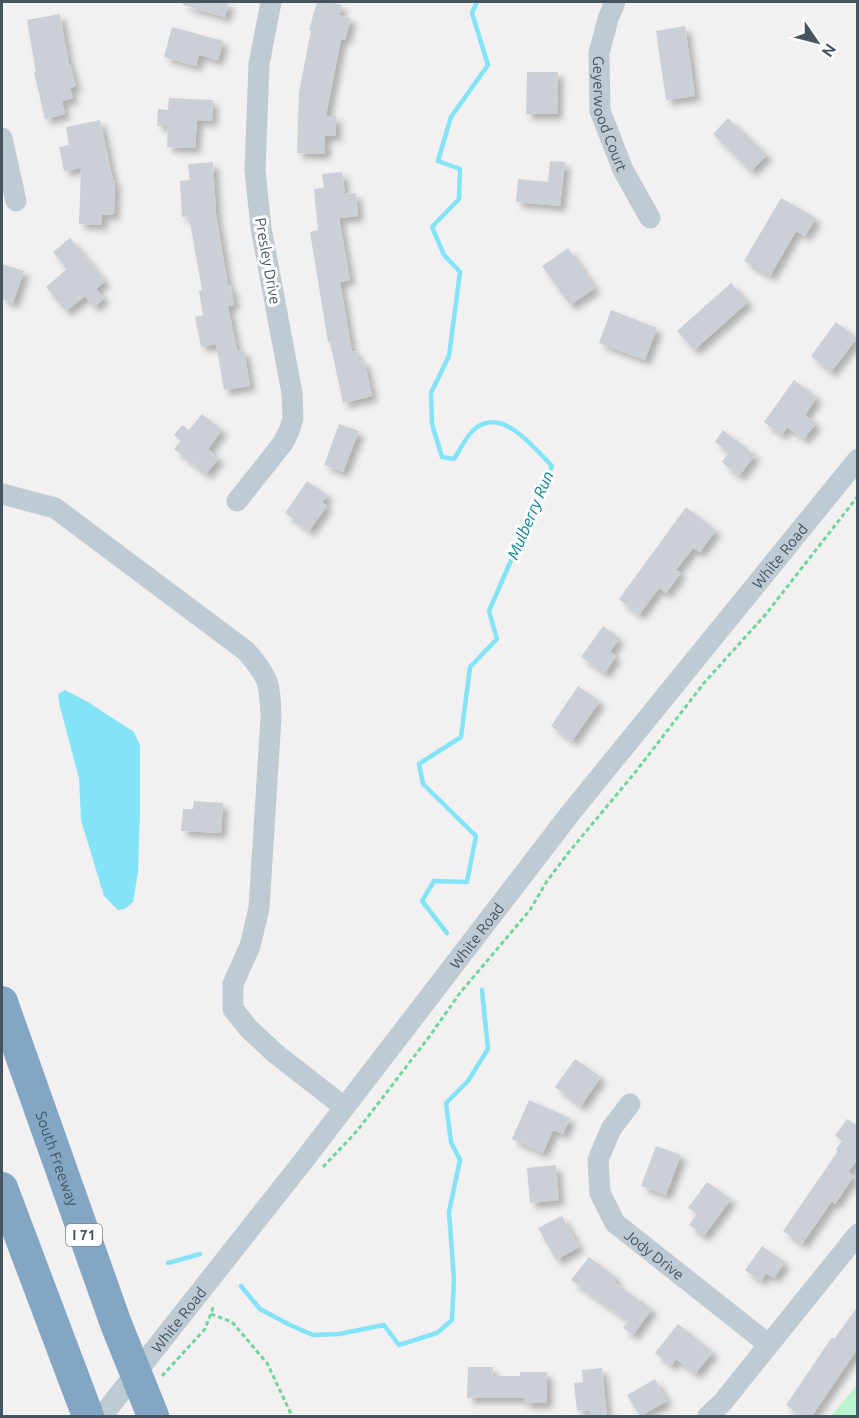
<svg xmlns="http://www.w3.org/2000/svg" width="859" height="1418" viewBox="0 0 859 1418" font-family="Ubuntu,sans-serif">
	<defs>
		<filter id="shadow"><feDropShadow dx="5.5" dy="5.5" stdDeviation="3" flood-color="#0004"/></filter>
	</defs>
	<rect width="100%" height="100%" fill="#f2f0f0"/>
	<path fill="#baf4cd" d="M857 1385V1416H831Z"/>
	<path fill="#82e4f6" d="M65 690 88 702 134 732 140 745V812L138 873 133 902 125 909 118 910 104 896 81 820 79 778 60 707 58 694Z"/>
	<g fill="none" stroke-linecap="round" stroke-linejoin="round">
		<path stroke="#82e4f6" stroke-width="4.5" d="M447 933 422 901 434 881 467 882 476 836 423 784 419 764 461 737 470 667 497 639 489 611 552 466C534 448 503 407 476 428 467 434 460 450 454 459L442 457 432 424 431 393 449 356 460 272 444 255 432 227 459 199 460 169 438 161 451 117 488 65 472 13 477 2
			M168 1263 200 1254
			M241 1286 260 1309 290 1325 313 1335 339 1334 384 1325 399 1345 437 1333 452 1320 454 1279 449 1212 460 1160 451 1142 446 1103 468 1081 488 1049 482 990"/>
	</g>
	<path fill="#cbd0d6" filter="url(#shadow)" d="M184 2H229L225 17 183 5Z
		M317 2H331L342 5 339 15 351 18 345 40 341 39 326 116H336V136H325V154L297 153 299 92 311 31 309 30Z
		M60 14 69 64H70L76 86 70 88 73 98 62 101 65 114 45 119 34 72H36L27 20Z
		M685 26 695 96 666 100 656 31Z
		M172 27 223 41 218 60 199 55 196 66 164 57Z
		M527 72H558L557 114H526Z
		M169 98 213 100 212 121 197 120 195 148 167 147 168 126H157L158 109 168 110Z
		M728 118 767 155 751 171 713 134Z
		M100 120 113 180H115L114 215 102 214V225L79 224 81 168 64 171 59 147 69 145 66 127Z
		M550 161 565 162 560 206 516 202 518 179 548 182Z
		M213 162 216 214 228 285H231L234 305 228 306 237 351 244 350 250 386 224 390 216 344 201 347 195 317 203 315 199 291 202 290 189 216 182 217 180 181 190 180 188 164Z
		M342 172 345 194 356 193 358 216 339 218 350 280 340 282 352 352 356 351 359 361 364 360 372 396 343 403 330 342H328L310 232 318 230 314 189 324 188 322 174Z
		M781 198 816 218 805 236 796 231 770 276 744 261Z
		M70 238 105 281 96 289 104 298 94 307 85 296 66 311 46 287 67 269 53 252Z
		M568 248 595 288 570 305 542 266Z
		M2 264 24 271 13 303 2 299Z
		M731 283 748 302 694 350 677 331Z
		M611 310 657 328 645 360 599 343Z
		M836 322 857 338 831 372 811 356Z
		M794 380 817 397 805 415 816 423 804 439 787 427 782 435 764 422Z
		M202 414 222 430 208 449 219 458 206 474 174 449 181 441 174 435 182 425 189 430Z
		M339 424 359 431 343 472 324 465Z
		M723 430 755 455 739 476 722 462 729 452 715 442Z
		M307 481 328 495 322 502 327 506 309 531 285 513Z
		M686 507 716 530 700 552 693 548 676 570 681 573 666 593 659 588 639 615 619 599Z
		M603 626 619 638 610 652 616 656 605 673 581 657Z
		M578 686 600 701 572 741 551 726Z
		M194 801 223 803 221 833 181 831 183 809H193Z
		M575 1059 601 1077 581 1106 555 1087Z
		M529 1100 570 1118 563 1134 553 1130 543 1153 512 1139Z
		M847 1119 858 1126V1159L848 1172 854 1176 835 1204 832 1201 802 1244 783 1231 838 1151 836 1149 842 1141 835 1135Z
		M656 1146 681 1155 666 1195 641 1186Z
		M556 1165 559 1200 530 1203 527 1168Z
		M707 1182 731 1199 704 1236 689 1225 697 1214 688 1208Z
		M562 1216 579 1247 556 1260 538 1228Z
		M762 1246 785 1262 774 1278 766 1273 761 1281 745 1270Z
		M589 1257 617 1278 614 1282 652 1309 633 1335 623 1328 628 1321 571 1280Z
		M858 1306V1348L812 1416H802L786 1405 832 1337 834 1339Z
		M678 1324 713 1352 695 1374 676 1359 671 1366 655 1353Z
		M468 1367H493L492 1376H520V1372H547V1403H524V1398H467Z
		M602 1368 607 1416H589V1410L577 1411 574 1383 583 1382 582 1370Z
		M655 1379 667 1401 640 1416 627 1395Z"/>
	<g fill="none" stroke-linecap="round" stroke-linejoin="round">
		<path stroke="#6ed69d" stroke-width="3" stroke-dasharray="4.5 3" stroke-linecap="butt" d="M323 1167 357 1131 429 1037 460 993 530 910 547 881 569 852 637 770 704 683 766 614 858 496
			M211 1314 232 1322 267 1363 292 1416
			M162 1376 205 1329 214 1305"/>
		<g stroke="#bfcbd3" stroke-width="21">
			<path id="s1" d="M615 2 608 19 599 53 600 111 623 170 650 218"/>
			<path d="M2 138 16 201"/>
			<path d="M2 494 55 508 246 651C269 677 270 683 271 718L259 908 250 946 233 984V1009L249 1029 276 1054 344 1107"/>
			<path d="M237 501 283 443 289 431 293 419 292 393 261 228 255 170 259 64 271 2"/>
			<path id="s2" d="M630 1104 611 1129 598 1160 600 1193 615 1223 768 1344"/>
			<path id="s3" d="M102 1416 301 1164 569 815 858 459"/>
			<path d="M708 1416 722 1403 858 1234"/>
		</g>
		<g stroke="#82a6c4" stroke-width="32">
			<path id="s4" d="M2 1002 116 1324 153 1416"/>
			<path d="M2 1188 88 1416"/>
		</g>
	</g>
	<g text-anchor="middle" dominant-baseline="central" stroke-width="6" stroke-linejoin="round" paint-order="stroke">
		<rect fill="#fff" stroke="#7d8890" stroke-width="1.5" x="66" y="1224" width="36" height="22" rx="4.5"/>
		<g font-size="14" font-weight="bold" fill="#455560">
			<text x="84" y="1235">I 71</text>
		</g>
		<g font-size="15" fill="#455560" stroke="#fff">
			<text stroke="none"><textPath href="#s1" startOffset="116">Geyerwood Court</textPath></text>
			<text transform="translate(268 261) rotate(80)">Presley Drive</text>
			<text stroke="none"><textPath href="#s3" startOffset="1095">White Road</textPath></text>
			<text stroke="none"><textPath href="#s3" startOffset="609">White Road</textPath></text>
			<text stroke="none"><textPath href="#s4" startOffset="166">South Freeway</textPath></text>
			<text stroke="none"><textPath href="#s2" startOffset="182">Jody Drive</textPath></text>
			<text stroke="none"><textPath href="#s3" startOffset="123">White Road</textPath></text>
		</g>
		<g font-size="16" font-style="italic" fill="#037f97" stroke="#fff">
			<text transform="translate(530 515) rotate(-67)">Mulberry Run</text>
		</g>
	</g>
	<rect width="859" height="1418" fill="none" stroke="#455560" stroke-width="6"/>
	<g transform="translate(817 42) rotate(125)" stroke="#ffffff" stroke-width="4.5" paint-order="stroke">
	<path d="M0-4.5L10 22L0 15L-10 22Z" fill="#455560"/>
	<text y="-9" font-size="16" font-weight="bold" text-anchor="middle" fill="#455560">N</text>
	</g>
</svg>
